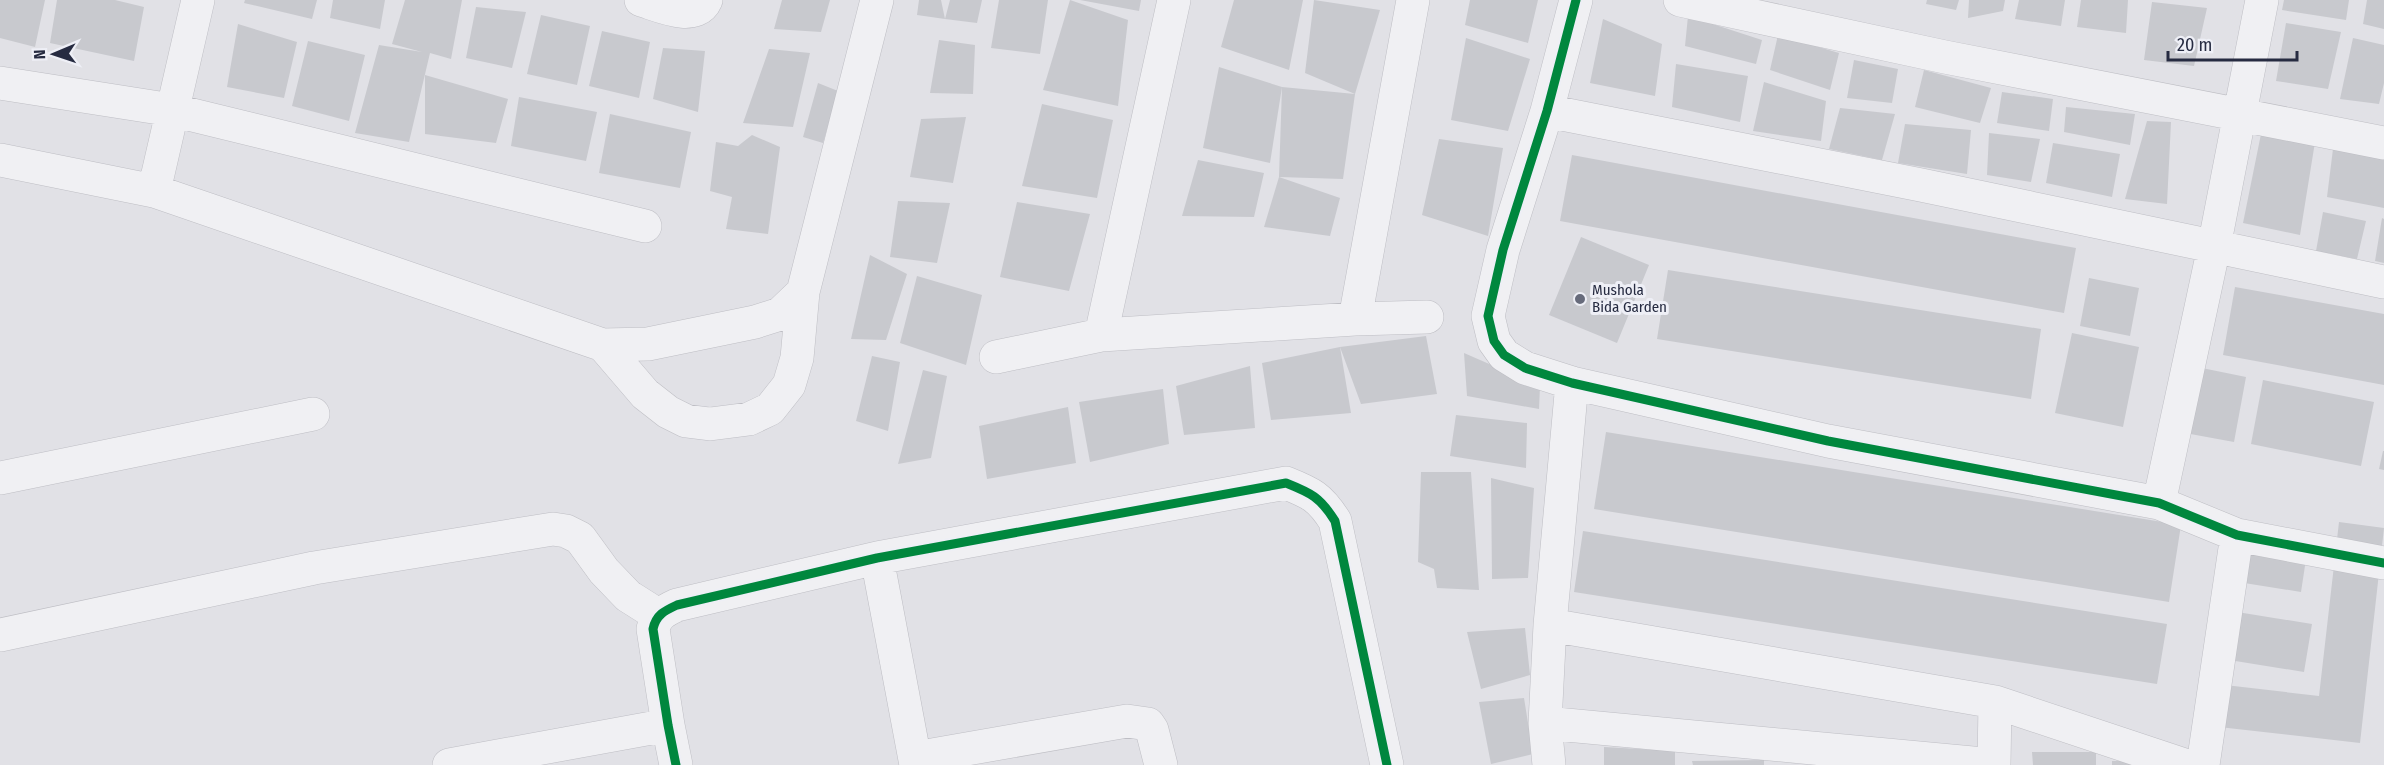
<svg xmlns="http://www.w3.org/2000/svg" width="2384" height="765" viewBox="0 0 2384 765" font-family="'Fira Sans Condensed',sans-serif">
	<rect width="100%" height="100%" fill="#e1e1e6"/>
	<path fill="#c8c9ce" d="M0 0H45L35 47 0 38Z
		M57 0H115L144 7 134 61 50 43Z
		M245 0H317L312 19 244 3Z
		M333 0H385L380 29 330 18Z
		M405 0H462L451 59 430 53 409 142 355 133 379 45 422 52 392 44Z
		M782 0H830L821 32 774 29Z
		M919 0H941L945 19 917 15Z
		M950 0H982L977 23 945 19Z
		M999 0H1048L1040 54 991 48Z
		M1070 0 1128 20 1118 106 1043 90Z
		M1080 0H1141L1139 11Z
		M1234 0H1303L1289 70 1221 47Z
		M1314 0 1380 10 1355 94 1343 179 1279 177 1340 198 1330 236 1264 227 1279 177 1282 87 1270 163 1203 148 1219 67 1282 87 1355 94 1305 73Z
		M1470 0H1538L1528 43 1465 25Z
		M1927 0H1959L1956 10 1926 4Z
		M1969 0H2005L2003 11 1968 18Z
		M2019 0H2065L2061 26 2015 19Z
		M2081 0H2128L2126 33 2077 27Z
		M2284 0H2349L2346 20 2282 10Z
		M2367 0H2384V29L2363 24Z
		M2152 2 2207 8 2194 66 2144 60Z
		M476 7 526 12 512 68 466 58Z
		M541 15 590 26 577 85 527 74Z
		M1688 16 1762 40 1756 64 1685 46Z
		M1603 19 1662 44 1655 96 1590 83Z
		M2286 23 2341 32 2328 89 2276 81Z
		M238 24 297 42 284 98 227 87Z
		M602 31 650 42 639 98 589 86Z
		M1778 35 1839 53 1830 90 1770 70Z
		M1466 38 1530 59 1508 131 1451 120Z
		M2353 38 2384 45V83L2379 104 2340 99Z
		M939 40 975 45 973 94 930 93Z
		M308 41 365 55 349 121 292 106Z
		M663 48 705 51 698 112 653 99Z
		M769 49 810 53 793 127 743 123Z
		M1854 60 1898 69 1892 103 1847 98Z
		M1676 64 1748 76 1740 122 1672 107Z
		M1924 70 1991 88 1980 123 1915 107Z
		M425 75 508 99 496 143 425 134Z
		M1764 82 1826 101 1821 141 1753 131Z
		M818 83 838 91 823 143 803 137Z
		M2002 92 2053 99 2049 131 1997 123Z
		M519 97 597 112 586 161 511 146Z
		M1042 104 1113 120 1097 198 1022 186Z
		M2066 107 2135 114 2130 145 2064 132Z
		M1840 108 1895 114 1882 160 1829 149Z
		M610 114 691 132 680 188 599 173Z
		M966 117 953 183 910 177 921 119Z
		M2147 121 2171 122 2167 204 2125 199Z
		M1905 124 1971 130 1967 174 1898 163Z
		M1989 133 2040 139 2031 182 1987 175Z
		M2261 134 2315 142 2300 235 2243 223Z
		M752 135 780 147 768 234 726 229 732 197 710 191 716 142 738 146Z
		M1439 139 1503 148 1488 236 1422 215Z
		M2053 143 2120 154 2112 197 2046 183Z
		M2333 149 2384 159V208L2327 197Z
		M1572 155 2076 248 2064 313 1560 221Z
		M1198 160 1264 173 1254 217 1182 216Z
		M898 201 950 203 937 263 890 257Z
		M1017 202 1090 214 1069 291 1000 277Z
		M2323 212 2366 221 2357 259 2316 251Z
		M2382 218 2384 219V263L2375 261Z
		M1581 237 1649 265 1617 343 1549 315Z
		M870 255 907 274 886 340 851 339Z
		M1668 270 2041 329 2031 399 1657 339Z
		M917 276 982 295 966 365 900 343Z
		M2089 278 2139 288 2130 336 2080 326Z
		M2235 287 2384 314V385L2223 355Z
		M2072 333 2139 347 2123 427 2055 413Z
		M1426 336 1437 394 1361 404 1340 347 1351 413 1271 420 1262 363 1340 347Z
		M1464 353 1540 386 1539 409 1467 396Z
		M872 356 900 362 888 431 856 421Z
		M1250 366 1255 428 1184 435 1176 386Z
		M2197 367 2246 377 2234 442 2185 433Z
		M923 370 947 376 931 458 898 464Z
		M2263 380 2374 402 2361 466 2251 444Z
		M1163 389 1169 444 1090 462 1079 402Z
		M1068 407 1076 463 987 479 979 426Z
		M1456 415 1527 423 1526 468 1450 456Z
		M1606 432 2181 525 2169 602 1594 509Z
		M2383 451H2384V470L2379 469Z
		M1421 472H1471L1479 590 1437 588 1434 569 1418 562Z
		M1491 478 1534 488 1528 578 1492 579Z
		M2248 522 2310 533 2301 592 2238 582Z
		M2339 522 2384 528 2360 743 2219 727 2225 685 2319 696Z
		M1583 531 2167 624 2157 684 1574 592Z
		M2231 611 2312 624 2304 672 2223 659Z
		M1525 628 1530 675 1481 689 1467 632Z
		M1524 698 1533 754 1491 764 1479 702Z
		M1604 747 1675 751V765H1604Z
		M2032 752H2096V765H2033Z
		M1764 760V765H1693L1692 761Z
		M2112 761H2162V765H2112Z"/>
	<g fill="none" stroke-linecap="round" stroke-linejoin="round">
		<g stroke="#bebec4" stroke-width="34">
			<path id="minor" d="M641 0C658 5 696 23 706 0
				M1576 0 1547 111 1503 250 1488 316 1494 341 1504 355 1525 368 1572 383 1828 441 2159 503 2237 535 2384 563
				M1680 0 1945 57 2384 143
				M0 83 172 110 645 226
				M1547 111 1921 185 2384 282
				M0 160 154 191 603 345 648 344 755 322 780 314 803 292
				M154 191 198 0
				M1355 319 1413 0
				M1101 335 1174 0
				M603 345 645 394 668 412 686 421 710 424 749 419 770 409 789 385 797 358 803 292 877 0
				M996 357 1101 335 1355 319 1427 317
				M0 478 313 414
				M2159 503 2214 247 2262 0
				M877 558 916 765
				M1550 625 1995 702 1994 765
				M0 635 314 568 553 529 566 531 580 538 604 571 628 596 658 615
				M1995 702 2184 765
				M1545 723 1994 765
				M915 758 1127 721 1148 724 1152 730 1161 765
				M449 765 668 725
				M676 765 668 725 653 629C656 615 664 611 677 605L877 558 1286 483C1311 493 1320 497 1335 521L1387 765
				M1549 765 1545 723 1550 625 1572 383
				M2203 765 2237 535"/>
		</g>
		<use href="#minor" stroke="#f0f0f3" stroke-width="33"/>
		<g stroke="#eeeff6" stroke-width="13">
			<path id="cycleway" d="M1576 0 1547 111 1503 250 1488 316 1494 341 1504 355 1525 368 1572 383 1828 441 2159 503 2237 535 2384 563
				M676 765 668 725 653 629C656 615 664 611 677 605L877 558 1286 483C1311 493 1320 497 1335 521L1387 765"/>
		</g>
		<use href="#cycleway" stroke="#00873e" stroke-width="9"/>
	</g>
	<circle fill="#676b7b" stroke="#eeeff6" stroke-width="2" cx="1580" cy="299" r="6"/>
	<g text-anchor="middle" dominant-baseline="central" stroke-width="6" stroke-linejoin="round" paint-order="stroke">
		<g font-size="15" fill="#262b41" stroke="#eeeff6" text-anchor="start">
			<text x="1592" y="290">Mushola<tspan x="1592" dy="17">Bida Garden</tspan></text>
		</g>
	</g>
	<g transform="translate(54 54) rotate(268)" stroke="#eeeff6" stroke-width="4.5" paint-order="stroke">
	<path d="M0-4.5L10 22L0 15L-10 22Z" fill="#262b41"/>
	<text y="-9" font-size="16" font-weight="bold" text-anchor="middle" fill="#262b41">N</text>
	</g>
	<path d="M2168 51v9h129v-9" fill="none" stroke="#262b41" stroke-width="3"/>
	<text x="2177" y="51" font-size="18" fill="#262b41" stroke="#eeeff6" stroke-width="4.5" paint-order="stroke">20 m</text>
</svg>
